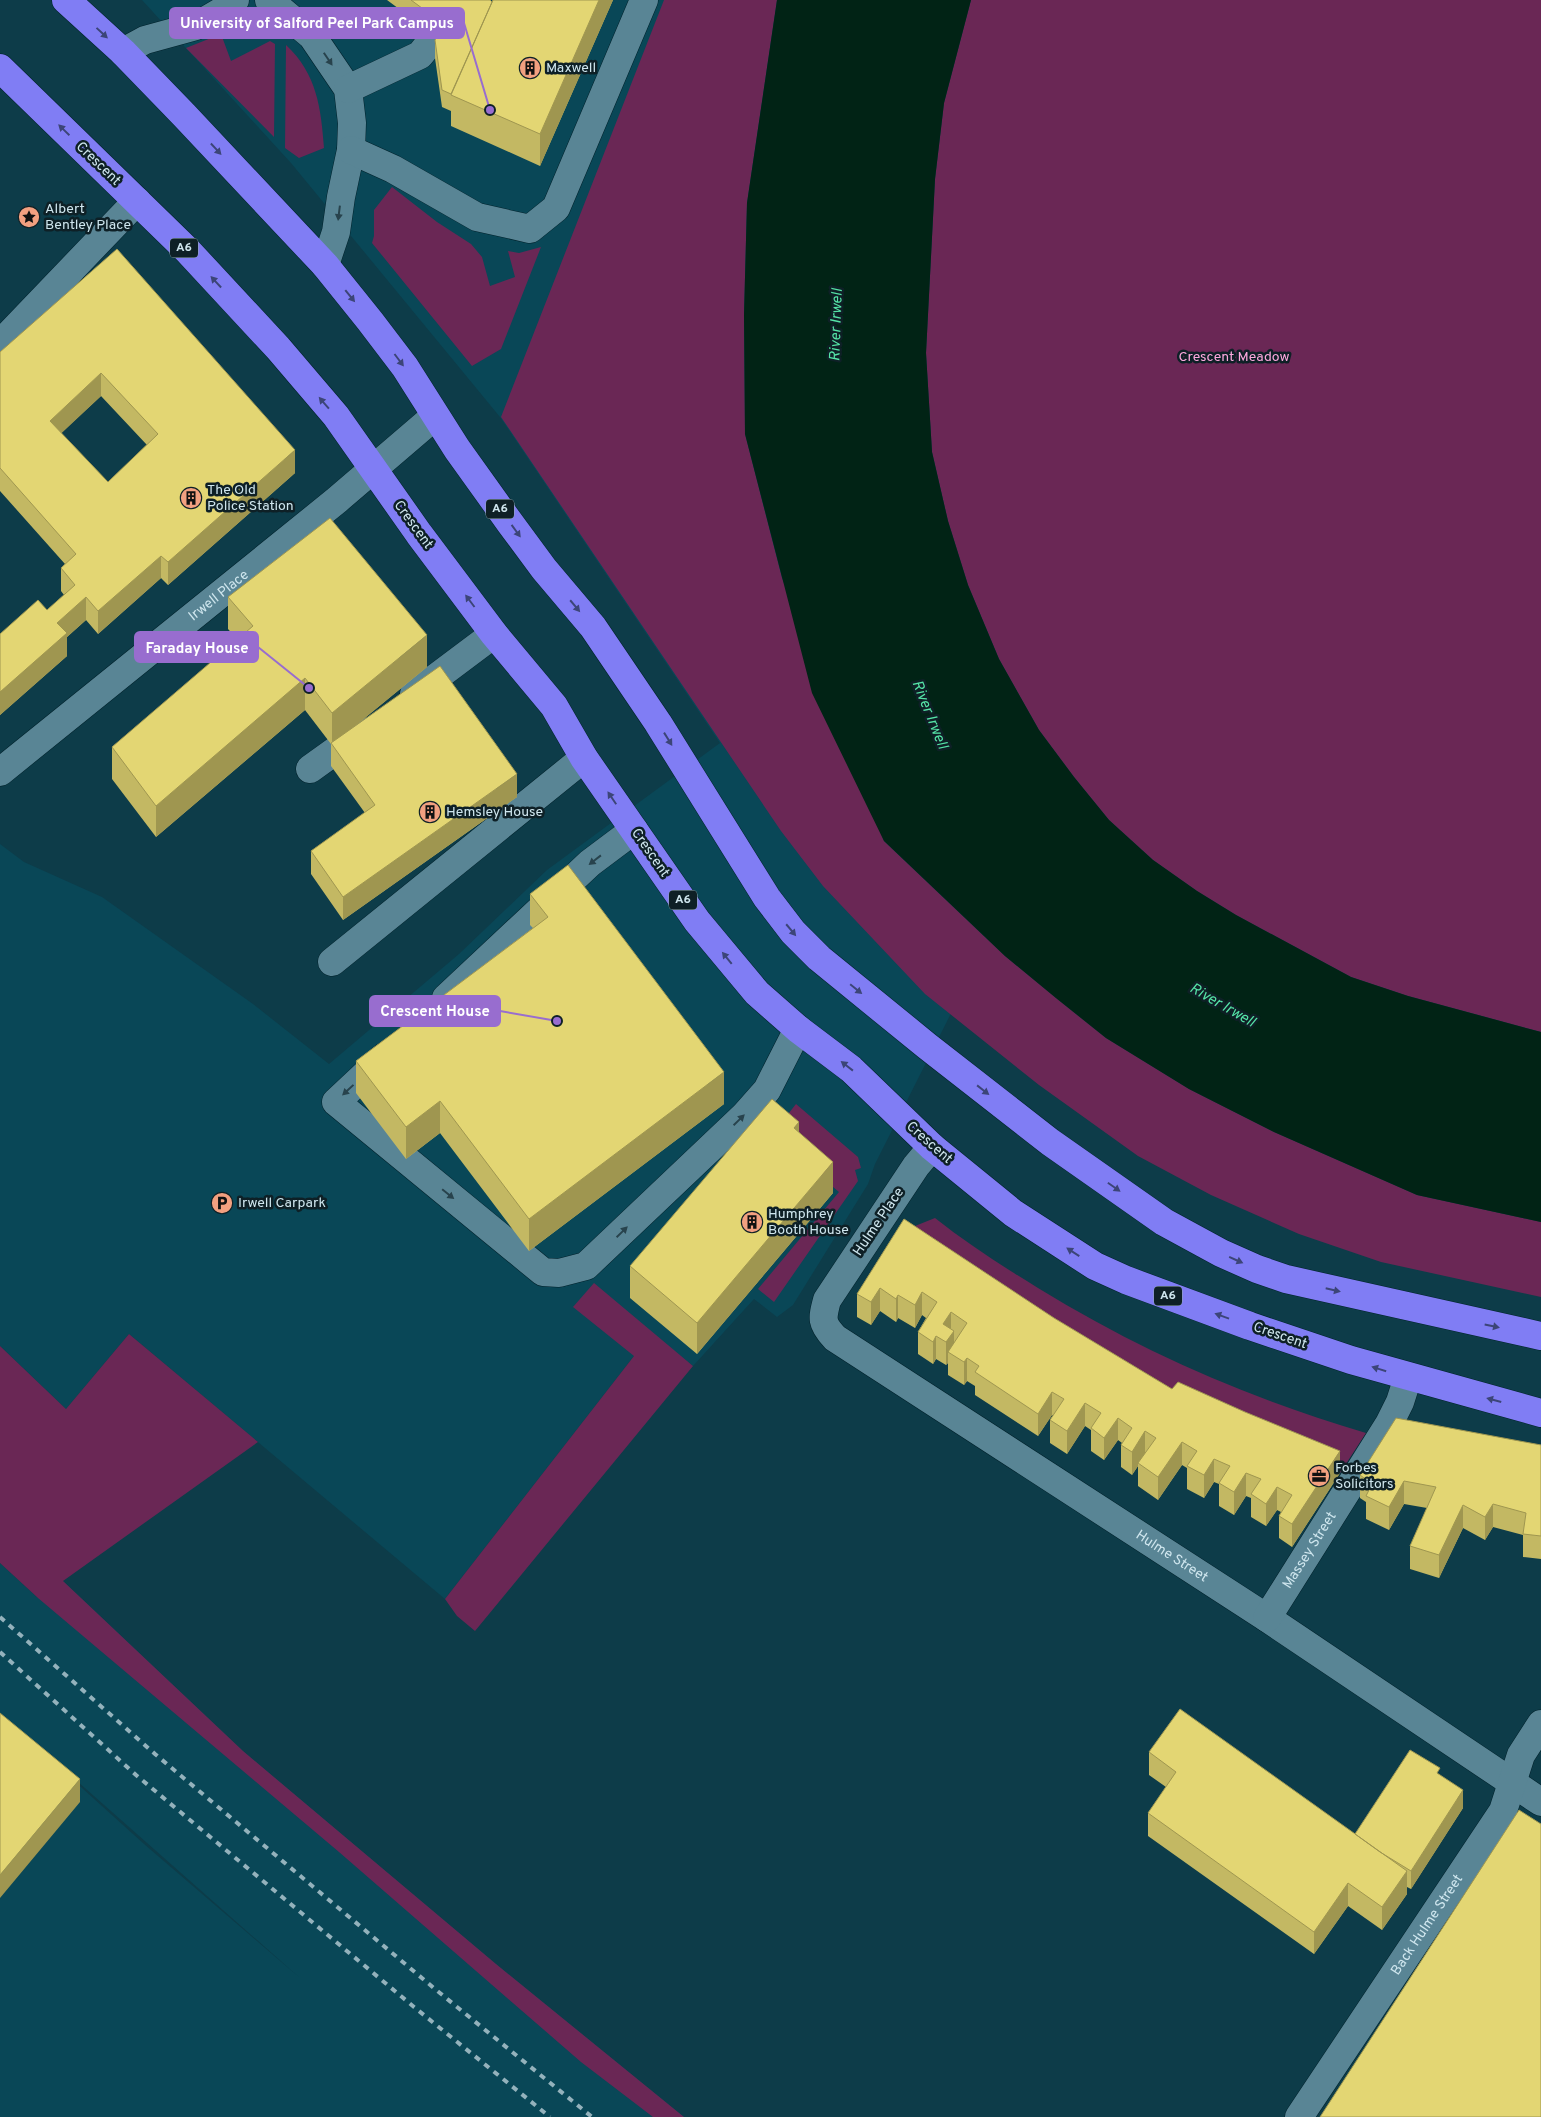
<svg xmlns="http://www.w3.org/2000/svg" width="1541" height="2117" viewBox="0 0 1541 2117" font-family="Overpass,sans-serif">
	<rect width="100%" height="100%" fill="#0d3c49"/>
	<path fill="#094757" d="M142 0H777L747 203 745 434 782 578 988 940 875 1164 868 1184 793 1305 777 1317 754 1299 693 1366 655 1336 634 1356 445 1599 129 1334 66 1409 0 1346V844L24 862 102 897 253 1004 329 1064 459 954 547 870 720 743 500 417 291 163Z
		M0 1563 38 1598 63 1581 243 1751 496 1964 684 2117H0V1714L144 1844 300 1978 0 1713Z"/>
	<path fill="#6a2755" d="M664 0H777L747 203 744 315 745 434 782 578 884 841 1005 956 1056 998 1106 1038 1189 1089 1274 1132 1417 1195 1541 1222V1297L1381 1262 1299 1234 1211 1195 1138 1156 1039 1085 925 994 823 886 781 831 501 417Z
		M971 0H1541V1032L1408 996 1351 977 1236 915 1197 891 1153 860 1109 820 1074 777 1039 730 999 659 968 585 948 521 932 452 926 353 935 179 944 103Z
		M221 34 231 61 270 41 275 44 274 137 186 48Z
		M286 45C317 74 321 108 324 148L299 158 285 148Z
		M392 187 437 222 471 244 482 257 490 286 515 277 508 251 519 253 541 247 501 349 472 366 372 243 374 236V210Z
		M796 1104 858 1157 861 1168 855 1170 858 1181 774 1302 758 1289 839 1192 808 1166 781 1123Z
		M935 1218C968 1244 1002 1266 1038 1288 1142 1352 1249 1398 1366 1433L1340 1473 1276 1448 904 1242 915 1226Z
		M594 1283 693 1366 475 1631 457 1616 445 1599 634 1356 573 1307Z
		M129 1334 258 1442 63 1581 243 1751 496 1964 684 2117H653L581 2062 339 1852 38 1598 0 1563V1346L66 1409Z"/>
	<path fill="#012315" d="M777 0H971L944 103 935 179 926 353 932 452 948 521 968 585 999 659 1039 730 1074 777 1109 820 1153 860 1197 891 1236 915 1351 977 1408 996 1541 1032V1222L1417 1195 1274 1132 1189 1089 1106 1038 1056 998 1005 956 884 841 812 693 745 434 744 315 747 203Z"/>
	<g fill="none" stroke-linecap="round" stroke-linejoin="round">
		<g stroke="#00222c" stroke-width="29">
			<g id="minor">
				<path d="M269 0 312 36 348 89 352 123 351 150 341 197 336 232 325 265"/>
				<path d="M123 52 145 40 196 26 227 8 235 0"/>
				<path d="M348 89 420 55 464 0"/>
				<path d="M351 150 393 169 477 217 530 229 556 208 644 0"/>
				<path d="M0 344 137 201"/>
				<path d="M414 694 494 634"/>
				<path d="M310 769 363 731"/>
				<path id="s1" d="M0 772 337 500 435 416"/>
				<path d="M332 962 584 758"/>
				<path d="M446 998 590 863 634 830"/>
				<path d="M384 1057 336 1102 543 1272 559 1273 586 1266 744 1116 767 1090 798 1029"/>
				<path id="s2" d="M932 1147 916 1166 827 1300C822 1319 821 1323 835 1338L1267 1618 1541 1802"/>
				<path id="s3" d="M1267 1618 1389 1424 1400 1402 1408 1377"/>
				<path id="s4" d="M1299 2117 1503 1811 1521 1755 1541 1724"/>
			</g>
		</g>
		<g stroke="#00222c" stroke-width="29">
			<path id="highway" d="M66 0 123 52 184 115 325 265 370 321 405 367 457 449 510 523 544 569 593 627 658 723 767 898 793 932 819 958 927 1046 1050 1142 1164 1222 1221 1253 1257 1269 1286 1279 1541 1336
				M0 68 187 250 278 348 336 416 419 534 494 634 554 706 584 758 697 921 757 993 798 1029 851 1069 932 1147 1013 1213 1095 1266 1126 1280 1250 1326 1351 1360 1541 1413"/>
		</g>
		<use href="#minor" stroke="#598595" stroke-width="28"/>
		<use href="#highway" stroke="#807df4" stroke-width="28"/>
		<path stroke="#94b2bc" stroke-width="4" stroke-dasharray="6 6" stroke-linecap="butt" d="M0 1617 155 1754 435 1989 592 2117
			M0 1652 136 1775 414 2007 550 2117"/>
	</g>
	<path fill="#c3b863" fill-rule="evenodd" d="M387 0H490L492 2 493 0H613L540 166 451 126V111L442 107 435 58V40L437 37Z
		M117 249 295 473 168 585 161 578 98 634 86 620 67 637V656L0 715V634L47 610 64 595 61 591V568L65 564 0 491V352ZM101 396 147 445 108 482 61 433Z
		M228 597 427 667 350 730 517 797 343 920 311 874V851L365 813 331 766V744L305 710 156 837 112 779V747L238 640 228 629Z
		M530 894 724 1104 529 1251 440 1133 406 1159 356 1093V1061L533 928 530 925Z
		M799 1132 833 1193 697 1354 630 1298V1266Z
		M904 1219 1054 1318 1172 1389 1340 1473 1292 1547 1279 1538V1516L1281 1512 1277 1510 1266 1526 1251 1517V1498L1246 1496 1234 1515 1219 1506V1484L1214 1482 1204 1498 1187 1489V1468L1182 1465 1158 1500 1138 1486V1466L1132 1475 1121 1467V1445L1122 1443 1118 1440 1104 1460 1091 1451V1430L1085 1426 1067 1454 1050 1443V1420L1053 1415H1052L1038 1436 975 1395V1386L967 1381 964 1385 948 1375V1363L946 1365 936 1359 933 1364 918 1354V1332L926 1318 922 1315 915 1328 898 1318 896 1322 880 1311 871 1325 857 1317V1294Z
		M1541 1445V1559L1523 1557V1535L1493 1527 1485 1540 1463 1528 1439 1578 1410 1569V1546L1427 1508 1404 1504 1389 1530 1366 1519V1502L1360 1498V1475Z
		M1149 1752 1355 1834 1440 1775 1463 1808 1411 1889 1407 1887V1894L1382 1930 1348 1906 1314 1954 1148 1836V1813L1166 1787 1149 1775Z"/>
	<path fill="#9f9650" d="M599 0H613L540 166V134Z
		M101 373V396L50 444V421Z
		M295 450V473L168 585V562Z
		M161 556V578L98 634V611Z
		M86 597V620L67 637V656L0 715V692L57 623Z
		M427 635V667L332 745V713Z
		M305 678V710L156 837V806Z
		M517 774V797L343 920V897Z
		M724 1072V1104L529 1251V1219Z
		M440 1101V1133L406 1159V1127Z
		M799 1122V1153L794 1128Z
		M833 1162V1193L697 1354V1323Z
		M880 1288V1311L871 1325V1302Z
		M922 1292V1315L915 1328V1305Z
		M898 1295V1318L896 1322V1299Z
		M951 1312V1335L954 1331V1354L948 1352V1363L946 1365V1342L943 1324Z
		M936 1336V1359L933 1364V1342Z
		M967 1358V1381L964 1385V1362Z
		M1052 1392V1415L1038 1436V1414Z
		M1085 1403V1426L1067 1454V1431Z
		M1118 1418V1440L1104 1460V1438Z
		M1145 1431V1454L1138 1463V1466L1132 1475V1452Z
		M1182 1442V1465L1158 1500V1477Z
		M1340 1451V1473L1292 1547V1524Z
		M1214 1459V1482L1204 1498V1475Z
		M1246 1473V1496L1234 1515V1492Z
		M1404 1481V1504L1389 1530V1507Z
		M1277 1487V1510L1266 1526V1504Z
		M1493 1504V1527L1485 1540V1517Z
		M1463 1505V1528L1439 1578V1555Z
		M80 1779V1802L0 1898V1875Z
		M1463 1790V1808L1411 1889V1871Z
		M1407 1871V1894L1382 1930V1907Z
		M1348 1883V1906L1314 1954V1932Z"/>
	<path fill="#e3d673" stroke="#9f9650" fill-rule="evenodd" d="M411 0H490L492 2 451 94 442 90 435 40 445 25Z
		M493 0H599L540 134 451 95Z
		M117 249 295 450 168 562 161 556 98 611 86 597 57 623 67 633 0 692V634L38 600 47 610 75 585 61 568 76 554 0 468V352ZM101 373 158 434 108 482 50 421Z
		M330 518 427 635 332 713 305 678 156 806 112 747 253 626 228 597Z
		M440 666 517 774 343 897 311 851 375 805 331 743Z
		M568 865 724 1072 529 1219 440 1101 406 1127 356 1061 548 917 530 894Z
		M772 1099 799 1122 794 1128 833 1162 697 1323 630 1266Z
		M904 1219 1054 1318 1172 1389 1178 1382 1245 1412 1340 1451 1292 1524 1279 1516 1292 1495 1277 1487 1266 1504 1251 1494 1261 1479 1246 1473 1234 1492 1219 1483 1230 1466 1214 1459 1204 1475 1187 1466 1197 1451 1182 1442 1158 1477 1138 1463 1156 1438 1145 1431 1132 1452 1121 1445 1132 1428 1118 1418 1104 1438 1091 1428 1101 1413 1085 1403 1067 1431 1050 1420 1064 1399 1052 1392 1038 1414 975 1372 979 1366 967 1358 964 1362 948 1352 967 1323 951 1312 943 1324 954 1331 946 1342 936 1336 933 1342 918 1332 937 1302 922 1292 915 1305 898 1295 896 1299 880 1288 871 1302 857 1294Z
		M1396 1418 1541 1445V1536L1523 1534 1526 1513 1493 1504 1485 1517 1463 1505 1439 1555 1410 1546 1436 1487 1404 1481 1389 1507 1366 1496 1372 1484 1360 1475Z
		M1180 1709 1407 1871 1382 1907 1348 1883 1314 1932 1148 1813 1176 1772 1149 1752Z
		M0 1713 80 1779 0 1875Z
		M1410 1750 1440 1768 1437 1773 1463 1790 1411 1871 1380 1852 1355 1834Z
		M1519 1810 1541 1824V2117H1320Z"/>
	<defs><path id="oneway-solid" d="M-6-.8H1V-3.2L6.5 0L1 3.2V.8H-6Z" transform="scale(1.25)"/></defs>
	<g fill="#3c4578">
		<use href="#oneway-solid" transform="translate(102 33) rotate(43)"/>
		<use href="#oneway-solid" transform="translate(64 130) rotate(-136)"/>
		<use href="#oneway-solid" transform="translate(216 149) rotate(47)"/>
		<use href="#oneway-solid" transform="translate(216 282) rotate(-133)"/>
		<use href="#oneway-solid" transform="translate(350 296) rotate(51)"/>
		<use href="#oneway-solid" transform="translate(399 360) rotate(53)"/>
		<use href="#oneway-solid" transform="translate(324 403) rotate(-131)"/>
		<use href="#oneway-solid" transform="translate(516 531) rotate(54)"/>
		<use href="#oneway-solid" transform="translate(470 601) rotate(-127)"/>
		<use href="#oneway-solid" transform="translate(575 606) rotate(50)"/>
		<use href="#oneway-solid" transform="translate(668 739) rotate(58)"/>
		<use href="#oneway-solid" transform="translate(612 798) rotate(-124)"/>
		<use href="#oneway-solid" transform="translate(791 930) rotate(50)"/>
		<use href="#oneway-solid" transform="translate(727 958) rotate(-129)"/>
		<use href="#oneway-solid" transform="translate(856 989) rotate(39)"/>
		<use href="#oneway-solid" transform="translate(847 1066) rotate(-142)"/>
		<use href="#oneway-solid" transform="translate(983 1090) rotate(38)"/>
		<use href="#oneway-solid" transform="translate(1114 1187) rotate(35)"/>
		<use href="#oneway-solid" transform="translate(1073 1252) rotate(-147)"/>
		<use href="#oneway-solid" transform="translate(1236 1260) rotate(24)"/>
		<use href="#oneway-solid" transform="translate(1333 1290) rotate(13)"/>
		<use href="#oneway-solid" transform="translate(1222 1316) rotate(-160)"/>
		<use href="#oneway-solid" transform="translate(1492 1326) rotate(12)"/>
		<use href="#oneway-solid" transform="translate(1379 1369) rotate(-163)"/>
		<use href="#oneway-solid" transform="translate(1494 1400) rotate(-165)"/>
	</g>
	<g fill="#28434d">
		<use href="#oneway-solid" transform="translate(328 59) rotate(56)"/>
		<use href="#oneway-solid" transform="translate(339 213) rotate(97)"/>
		<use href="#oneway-solid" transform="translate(595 860) rotate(142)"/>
		<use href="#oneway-solid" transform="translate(348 1090) rotate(137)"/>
		<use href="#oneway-solid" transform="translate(739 1120) rotate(-44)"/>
		<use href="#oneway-solid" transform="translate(448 1194) rotate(39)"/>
		<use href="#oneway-solid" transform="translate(622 1232) rotate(-44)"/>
	</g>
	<defs>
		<g id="building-disc" transform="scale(1.125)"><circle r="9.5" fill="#f2a080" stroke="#0e2026"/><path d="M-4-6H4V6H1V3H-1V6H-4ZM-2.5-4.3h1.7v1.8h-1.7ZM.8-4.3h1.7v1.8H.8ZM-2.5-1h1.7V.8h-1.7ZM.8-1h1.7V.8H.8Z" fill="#111"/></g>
		<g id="sight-disc" transform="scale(1.125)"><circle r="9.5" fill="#f2a080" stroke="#0e2026"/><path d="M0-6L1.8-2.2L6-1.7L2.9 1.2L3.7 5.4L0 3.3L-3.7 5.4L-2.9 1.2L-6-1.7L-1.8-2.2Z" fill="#111"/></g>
		<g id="parking-disc" transform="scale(1.125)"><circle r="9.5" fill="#f2a080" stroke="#0e2026"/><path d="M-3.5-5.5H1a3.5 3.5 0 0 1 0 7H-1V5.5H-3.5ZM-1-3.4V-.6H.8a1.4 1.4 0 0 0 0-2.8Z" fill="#111"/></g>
		<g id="office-disc" transform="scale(1.125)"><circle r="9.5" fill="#f2a080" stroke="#0e2026"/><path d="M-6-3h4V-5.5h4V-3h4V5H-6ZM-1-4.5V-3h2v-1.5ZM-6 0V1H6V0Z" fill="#111"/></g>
	</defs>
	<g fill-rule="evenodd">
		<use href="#building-disc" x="530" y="68"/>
		<use href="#sight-disc" x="29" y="217"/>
		<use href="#building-disc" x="191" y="498"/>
		<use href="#building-disc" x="430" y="812"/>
		<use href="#parking-disc" x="222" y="1203"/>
		<use href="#building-disc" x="752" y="1222"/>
		<use href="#office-disc" x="1319" y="1476"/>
	</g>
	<g text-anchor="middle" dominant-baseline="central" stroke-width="5" stroke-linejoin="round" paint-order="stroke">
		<g fill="#0e2026" stroke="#95abb2" stroke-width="1">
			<rect x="170" y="238.5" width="28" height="19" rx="4"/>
			<rect x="486" y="499.5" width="28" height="19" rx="4"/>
			<rect x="669" y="890.5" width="28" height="19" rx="4"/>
			<rect x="1154" y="1286.5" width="28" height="19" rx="4"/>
		</g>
		<g font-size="12" font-weight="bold" fill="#cfe6ee">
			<text x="184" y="248">A6</text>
			<text x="500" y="509">A6</text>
			<text x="683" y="900">A6</text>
			<text x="1168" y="1296">A6</text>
		</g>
		<g font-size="14" fill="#cfe6ee" stroke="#0e2026" text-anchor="start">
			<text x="546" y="68">Maxwell</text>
			<text x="45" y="209">Albert<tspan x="45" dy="16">Bentley Place</tspan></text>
			<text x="207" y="490">The Old<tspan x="207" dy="16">Police Station</tspan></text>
			<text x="446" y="812">Hemsley House</text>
			<text x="238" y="1203">Irwell Carpark</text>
			<text x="768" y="1214">Humphrey<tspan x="768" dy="16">Booth House</tspan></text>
			<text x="1335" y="1468">Forbes<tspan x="1335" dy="16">Solicitors</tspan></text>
		</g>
		<g font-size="14" fill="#cfe6ee" stroke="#0e2026">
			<text transform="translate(98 164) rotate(44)">Crescent</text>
			<text transform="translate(413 525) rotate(54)">Crescent</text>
			<text stroke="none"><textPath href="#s1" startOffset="281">Irwell Place</textPath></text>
			<text transform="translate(650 853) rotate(55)">Crescent</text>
			<text transform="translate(929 1143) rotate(41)">Crescent</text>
			<text transform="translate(879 1222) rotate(-56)">Hulme Place</text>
			<text transform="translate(1280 1336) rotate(19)">Crescent</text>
			<text stroke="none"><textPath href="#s3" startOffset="80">Massey Street</textPath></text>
			<text stroke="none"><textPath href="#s2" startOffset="629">Hulme Street</textPath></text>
			<text stroke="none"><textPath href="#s4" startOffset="231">Back Hulme Street</textPath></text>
		</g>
		<g font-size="14" fill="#fda8de" stroke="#0e2026">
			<text x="1234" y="357">Crescent Meadow</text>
		</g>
		<g font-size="15" font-style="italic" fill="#55e4a7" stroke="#0e2026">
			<text transform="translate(837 325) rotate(-88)">River Irwell</text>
			<text transform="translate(929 715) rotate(68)">River Irwell</text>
			<text transform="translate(1222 1006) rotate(30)">River Irwell</text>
		</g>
	</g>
	<path fill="none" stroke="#986dcf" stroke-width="2" d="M490 110L464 23M309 688L258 647M557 1021L500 1011"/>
	<g fill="#986dcf" stroke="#0e2026" stroke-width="2">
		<circle cx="490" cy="110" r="5"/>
		<circle cx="309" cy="688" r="5"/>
		<circle cx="557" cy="1021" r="5"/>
	</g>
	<g fill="#986dcf" stroke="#986dcf" stroke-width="2">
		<rect x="170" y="8" width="294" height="30" rx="5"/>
		<rect x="135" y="632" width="123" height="30" rx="5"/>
		<rect x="370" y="996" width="130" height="30" rx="5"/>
	</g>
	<g font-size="15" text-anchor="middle" font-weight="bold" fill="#fff">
		<text x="317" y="28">University of Salford Peel Park Campus</text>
		<text x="197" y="653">Faraday House</text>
		<text x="435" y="1016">Crescent House</text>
	</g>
</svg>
